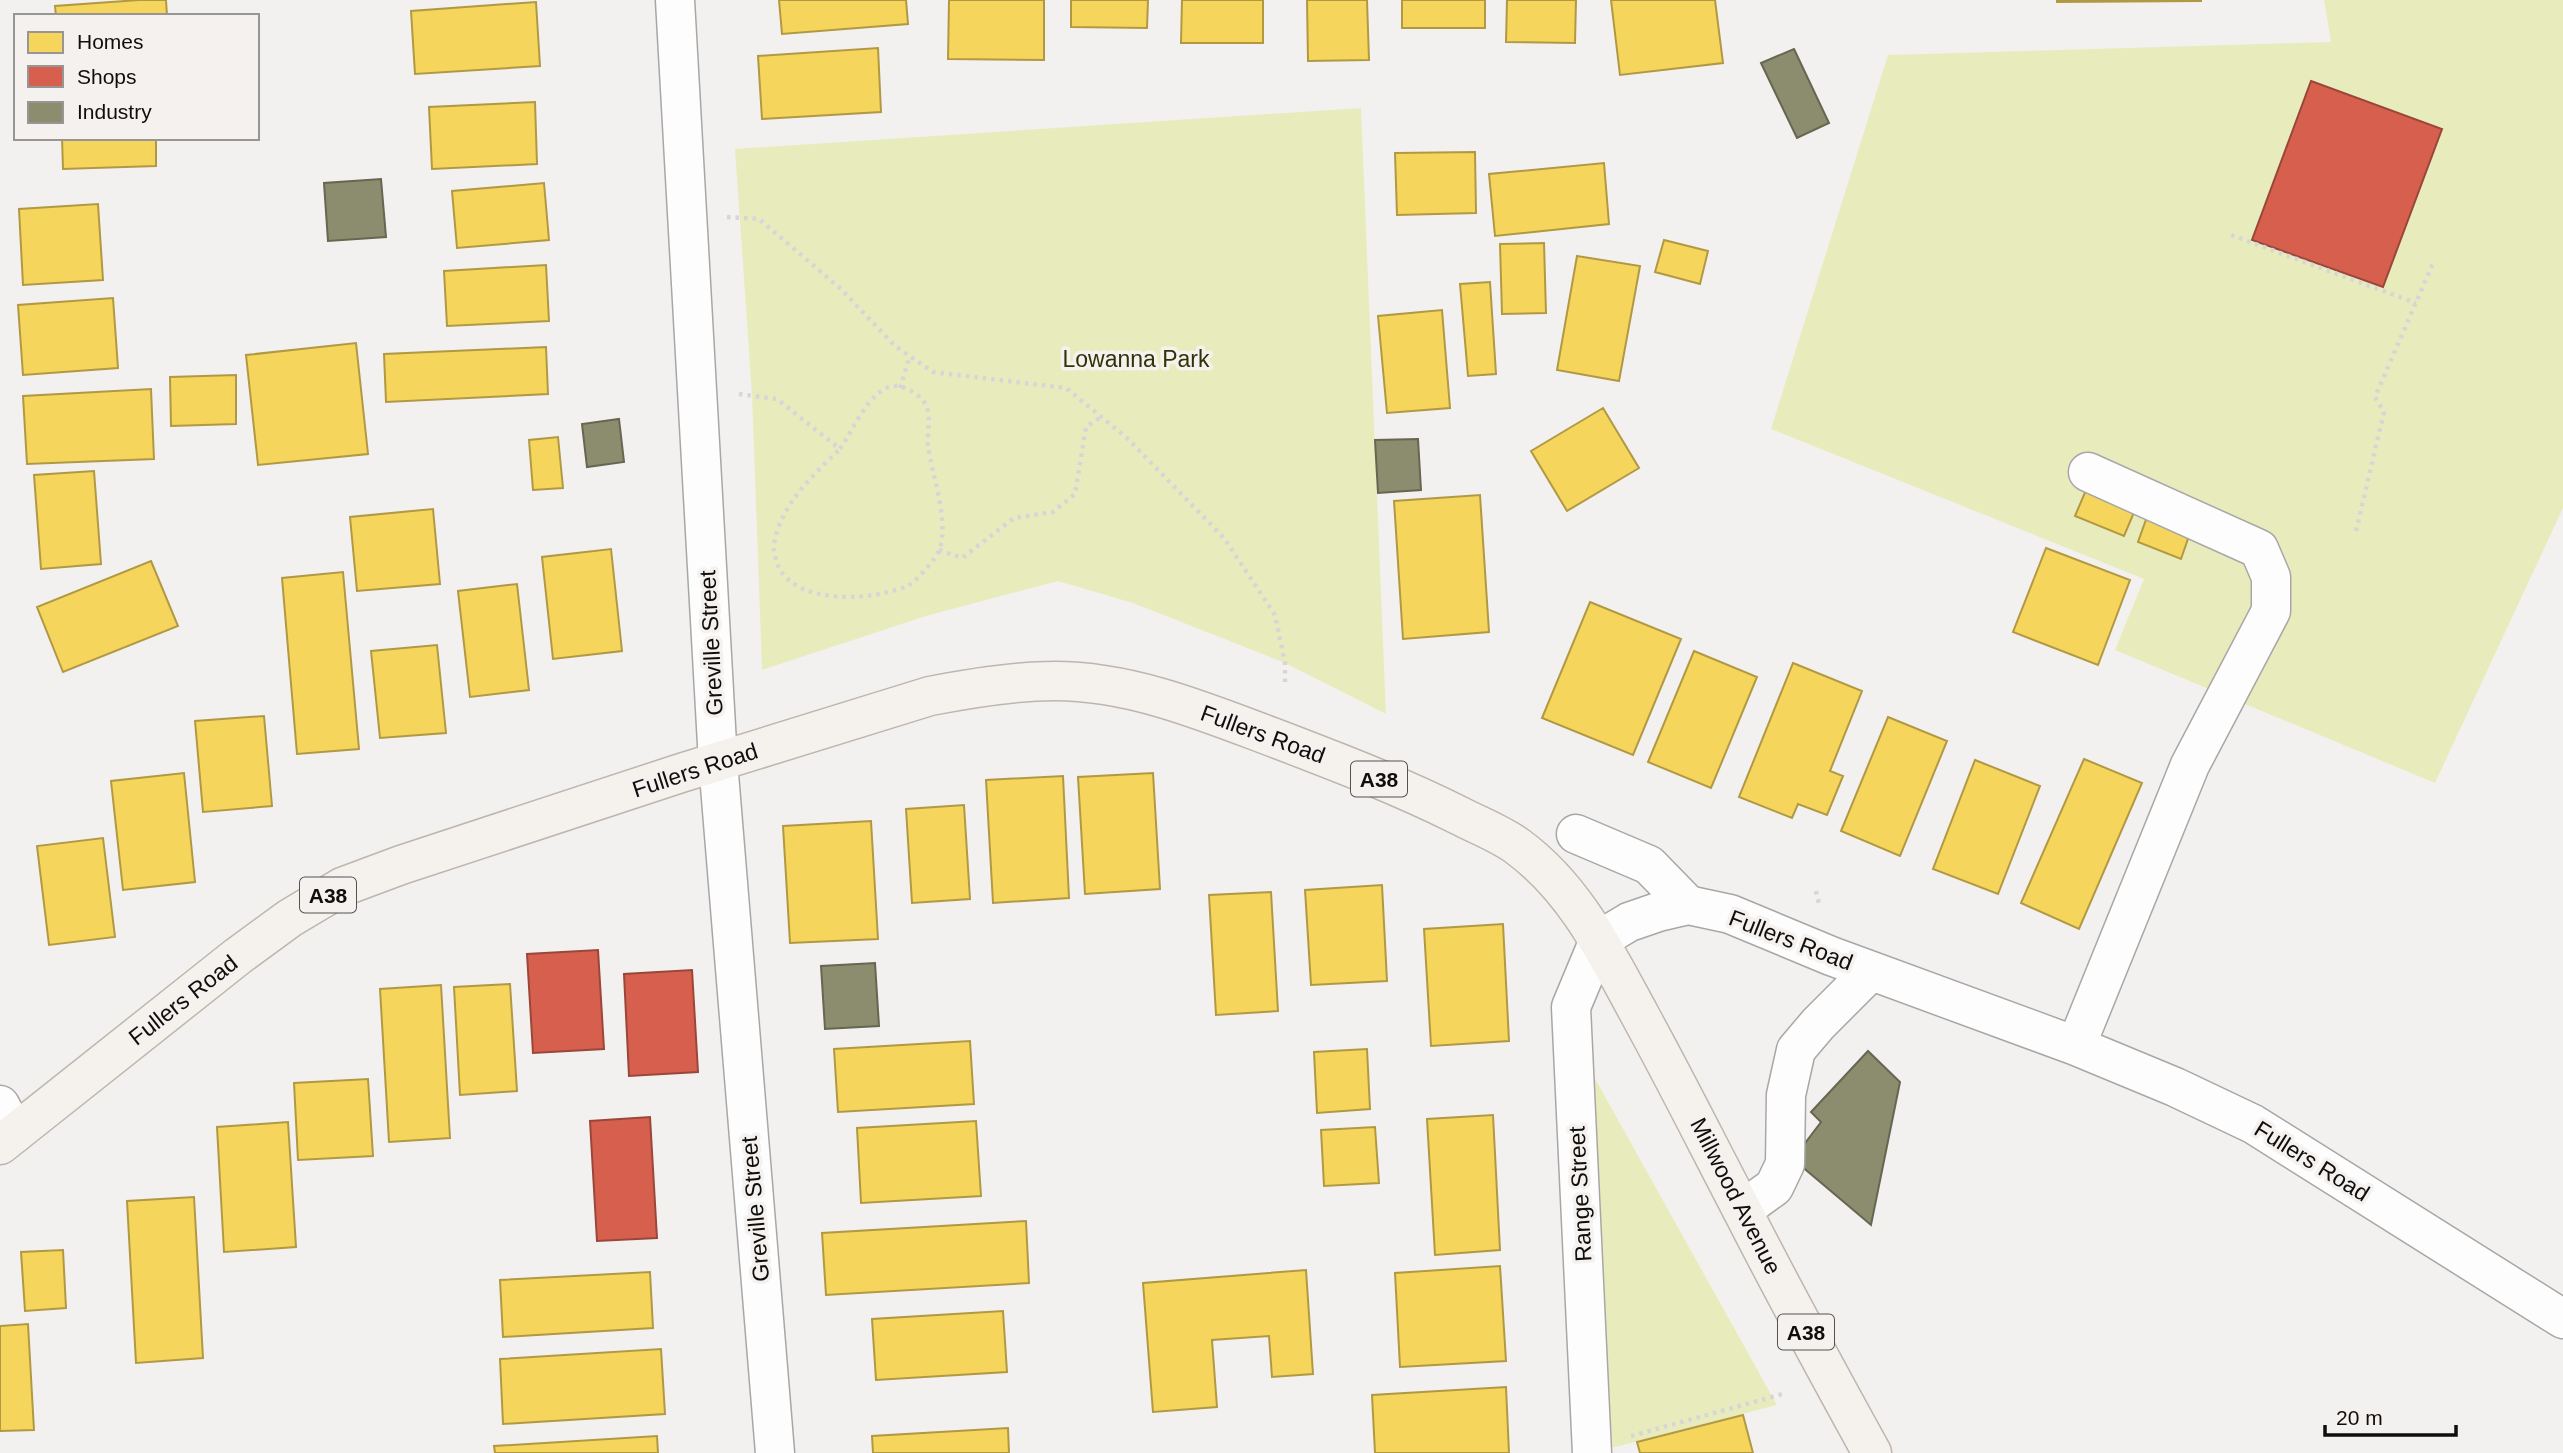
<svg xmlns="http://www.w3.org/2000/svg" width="2563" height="1453" viewBox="0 0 2563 1453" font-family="Helvetica,sans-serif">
	<rect width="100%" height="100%" fill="#f3f1f0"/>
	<path fill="#e8ecbd" d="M2324 0H2563V508L2435 783 2115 650 2144 579 1771 429 1888 55 2331 42Z
		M1361 108 1386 714 1285 663 1133 603 1058 581 926 616 762 670 752 395 735 149Z
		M1588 1066 1777 1405 1611 1448Z"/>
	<path fill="#f6d55c" stroke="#b19944" stroke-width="2" d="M139 0H166L167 16H56L55 6Z
		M779 0H906L908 24 782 34Z
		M949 0H1044V60L948 59Z
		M1071 0H1148L1147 28 1071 27Z
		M1182 0H1263V43H1181Z
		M1307 0H1367L1369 60 1308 61Z
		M1402 0H1485V28H1402Z
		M1507 0H1576L1575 43 1506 42Z
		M1611 0H1715L1723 63 1620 75Z
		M2057 0H2201V1L2057 2Z
		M536 2 540 66 415 74 411 11Z
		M878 48 881 112 762 119 758 56Z
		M535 102 537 164 432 169 429 107Z
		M62 138H156V166L63 169Z
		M1475 152 1476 213 1397 215 1395 153Z
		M1604 163 1609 224 1495 236 1489 174Z
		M544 183 549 240 457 248 452 191Z
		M98 204 103 280 23 285 19 209Z
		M1664 240 1708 251 1700 284 1655 272Z
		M1544 243 1546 313 1502 314 1500 244Z
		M1577 256 1640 266 1619 381 1557 370Z
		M546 265 549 321 447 326 444 271Z
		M1490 282 1496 374 1468 376 1460 284Z
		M113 298 118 368 23 375 18 305Z
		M1442 310 1450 408 1387 413 1378 316Z
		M356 343 368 454 258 465 246 355Z
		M546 347 548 394 386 402 384 354Z
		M236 375V424L171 426 170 377Z
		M151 389 154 459 27 464 23 396Z
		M1603 408 1639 468 1567 511 1531 451Z
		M558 437 563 488 533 490 529 440Z
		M94 471 101 564 41 569 34 475Z
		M2086 490 2135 510 2124 536 2075 516Z
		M1480 495 1489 632 1403 639 1394 501Z
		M433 509 440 584 357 591 350 517Z
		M2148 514 2191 530 2181 559 2138 542Z
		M2046 548 2130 580 2098 665 2013 632Z
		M611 549 622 651 553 659 542 557Z
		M151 561 178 626 63 672 37 607Z
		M343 572 359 749 297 754 282 578Z
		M517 584 529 690 470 697 458 591Z
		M1590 602 1681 639 1633 755 1542 718Z
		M437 645 446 733 380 738 371 651Z
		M1694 651 1757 677 1711 788 1648 762Z
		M1793 663 1862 691 1830 771 1843 776 1827 815 1798 804 1792 818 1739 797Z
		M264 716 272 806 203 812 195 721Z
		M1888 717 1947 741 1900 856 1841 831Z
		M2084 759 2142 783 2079 929 2021 903Z
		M1975 760 2040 786 1998 894 1933 869Z
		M184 773 195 882 123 890 111 781Z
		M1153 773 1160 889 1085 894 1078 777Z
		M1063 776 1069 898 993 903 986 780Z
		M964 805 970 899 912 903 906 809Z
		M871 821 878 939 790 943 783 826Z
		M103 838 115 937 49 945 37 846Z
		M1382 885 1387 981 1311 985 1305 890Z
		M1271 892 1278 1011 1216 1015 1209 895Z
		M1503 924 1509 1041 1431 1046 1424 929Z
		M510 984 517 1091 460 1095 454 987Z
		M441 985 450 1138 389 1142 380 989Z
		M970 1041 974 1104 838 1112 834 1049Z
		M1367 1049 1370 1109 1317 1113 1314 1052Z
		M368 1079 373 1156 298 1160 294 1083Z
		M1493 1115 1500 1250 1435 1255 1427 1119Z
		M976 1121 981 1196 861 1203 857 1128Z
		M288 1122 296 1247 224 1252 217 1127Z
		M1375 1127 1379 1183 1324 1186 1321 1130Z
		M194 1197 203 1358 136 1363 127 1201Z
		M1026 1221 1029 1283 826 1295 822 1233Z
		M63 1250 66 1308 25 1311 21 1252Z
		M1500 1266 1506 1361 1400 1367 1395 1273Z
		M1306 1270 1313 1374 1272 1377 1269 1336 1212 1340 1217 1407 1153 1412 1143 1283Z
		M650 1272 653 1328 503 1337 500 1280Z
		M1003 1311 1007 1372 876 1380 872 1319Z
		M28 1324 34 1430 0 1431V1326Z
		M661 1349 665 1414 503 1424 500 1359Z
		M1506 1387 1509 1453H1375L1372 1395Z
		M1743 1415 1753 1453H1640L1637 1442Z
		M1008 1428 1009 1453H873L872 1436Z
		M657 1436 658 1453H495L494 1446Z"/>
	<path fill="#d6604d" stroke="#9a473a" stroke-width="2" d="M2311 81 2442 129 2383 287 2252 240Z
		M598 950 604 1049 533 1053 527 954Z
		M692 970 698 1072 629 1076 624 974Z
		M650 1117 657 1238 597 1241 590 1121Z"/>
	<path fill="#8c8c6e" stroke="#666651" stroke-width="2" d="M1794 49 1829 123 1797 138 1761 63Z
		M381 179 386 237 328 241 324 183Z
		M619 419 624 462 587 467 582 424Z
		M1418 439 1421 490 1378 493 1375 440Z
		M875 963 879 1026 825 1029 821 966Z
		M1868 1051 1900 1082 1871 1225 1793 1159 1821 1122 1811 1112Z"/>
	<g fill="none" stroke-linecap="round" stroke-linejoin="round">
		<g stroke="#a9a7a6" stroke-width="41">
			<path id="minor" d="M675 0 718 762 775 1453
				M1576 834 1649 865 1688 905
				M2076 1046 2190 765 2271 611V577L2259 549 2088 472
				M0 1105 15 1133
				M1742 1210 1774 1187 1785 1164 1786 1095 1796 1050 1818 1024 1871 971
				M1592 1453 1571 1007 1599 940 1629 922 1658 912 1688 905 1730 914 1831 956 2076 1046 2175 1087 2253 1124 2563 1319"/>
		</g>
		<g stroke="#bdb6ad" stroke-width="41">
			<path id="major" d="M0 1145 238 956 290 918 342 887 401 865 681 773 930 696C971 688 1013 681 1055 681 1133 681 1208 713 1280 740 1340 763 1400 786 1458 815 1477 825 1499 833 1517 846 1576 889 1607 955 1641 1017 1676 1081 1709 1147 1743 1212 1784 1293 1828 1373 1872 1453"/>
		</g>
		<path stroke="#d7d6d6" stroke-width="4.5" stroke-dasharray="3.5 5" stroke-linecap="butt" d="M727 217 759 219 841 289 895 346 933 372 1066 388 1127 438 1224 538 1275 615 1285 663V682
			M2231 235 2416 303
			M900 388 910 356
			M739 394 777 399 840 449C853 430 870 389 893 386 906 385 923 396 927 408 931 420 927 433 928 445 931 475 955 533 934 559 927 568 917 580 908 586 902 589 894 590 887 592 855 601 785 601 776 559 775 554 773 548 774 544 781 504 813 475 840 449
			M2356 531 2384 412 2375 397 2434 261
			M939 550 962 558 1014 518 1053 512 1075 494 1086 427 1101 417
			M1816 891 1819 904
			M1631 1436 1786 1393"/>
		<use href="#minor" stroke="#fdfdfd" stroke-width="38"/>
		<use href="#major" stroke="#f5f1ed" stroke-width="38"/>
	</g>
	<g text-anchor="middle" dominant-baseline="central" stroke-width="7" stroke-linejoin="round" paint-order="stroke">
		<g fill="#f4f1ef" stroke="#545251" stroke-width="2">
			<rect x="1351" y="761.5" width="56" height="35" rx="5"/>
			<rect x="300" y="877.5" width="56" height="35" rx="5"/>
			<rect x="1778" y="1314.5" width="56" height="35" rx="5"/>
		</g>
		<g font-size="21" font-weight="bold" fill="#0f0e0d">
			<text x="1379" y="779">A38</text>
			<text x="328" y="895">A38</text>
			<text x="1806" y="1332">A38</text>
		</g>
		<g font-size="23" fill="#303307" stroke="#f4f1ef">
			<text x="1136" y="359">Lowanna Park</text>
		</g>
		<g font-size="23" fill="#0f0e0d" stroke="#f4f1ef">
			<text transform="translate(711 643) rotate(-93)">Greville Street</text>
			<text transform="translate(1263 734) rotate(20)">Fullers Road</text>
			<text transform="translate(695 770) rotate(-18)">Fullers Road</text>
			<text transform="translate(1791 940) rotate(21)">Fullers Road</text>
			<text transform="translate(183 1000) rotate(-38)">Fullers Road</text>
			<text transform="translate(2312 1161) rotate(32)">Fullers Road</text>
			<text transform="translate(1580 1194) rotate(-93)">Range Street</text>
			<text transform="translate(1736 1196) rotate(63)">Millwood Avenue</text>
			<text transform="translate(755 1209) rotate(-95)">Greville Street</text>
		</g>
	</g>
	<rect x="14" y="14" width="245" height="126" fill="#f4f1ef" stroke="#989695" stroke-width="2"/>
	<rect x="28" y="32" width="35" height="21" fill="#f6d55c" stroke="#989695" stroke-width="2"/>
	<text x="77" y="49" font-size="21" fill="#0f0e0d">Homes</text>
	<rect x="28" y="66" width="35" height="21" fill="#d6604d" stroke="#989695" stroke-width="2"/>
	<text x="77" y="84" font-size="21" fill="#0f0e0d">Shops</text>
	<rect x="28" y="102" width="35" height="21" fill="#8c8c6e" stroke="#989695" stroke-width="2"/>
	<text x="77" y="119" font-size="21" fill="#0f0e0d">Industry</text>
	<path d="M2325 1425v10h131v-10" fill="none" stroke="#0f0e0d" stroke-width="3.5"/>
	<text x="2336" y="1425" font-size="21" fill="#0f0e0d" stroke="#f4f1ef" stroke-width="5" paint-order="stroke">20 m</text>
</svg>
